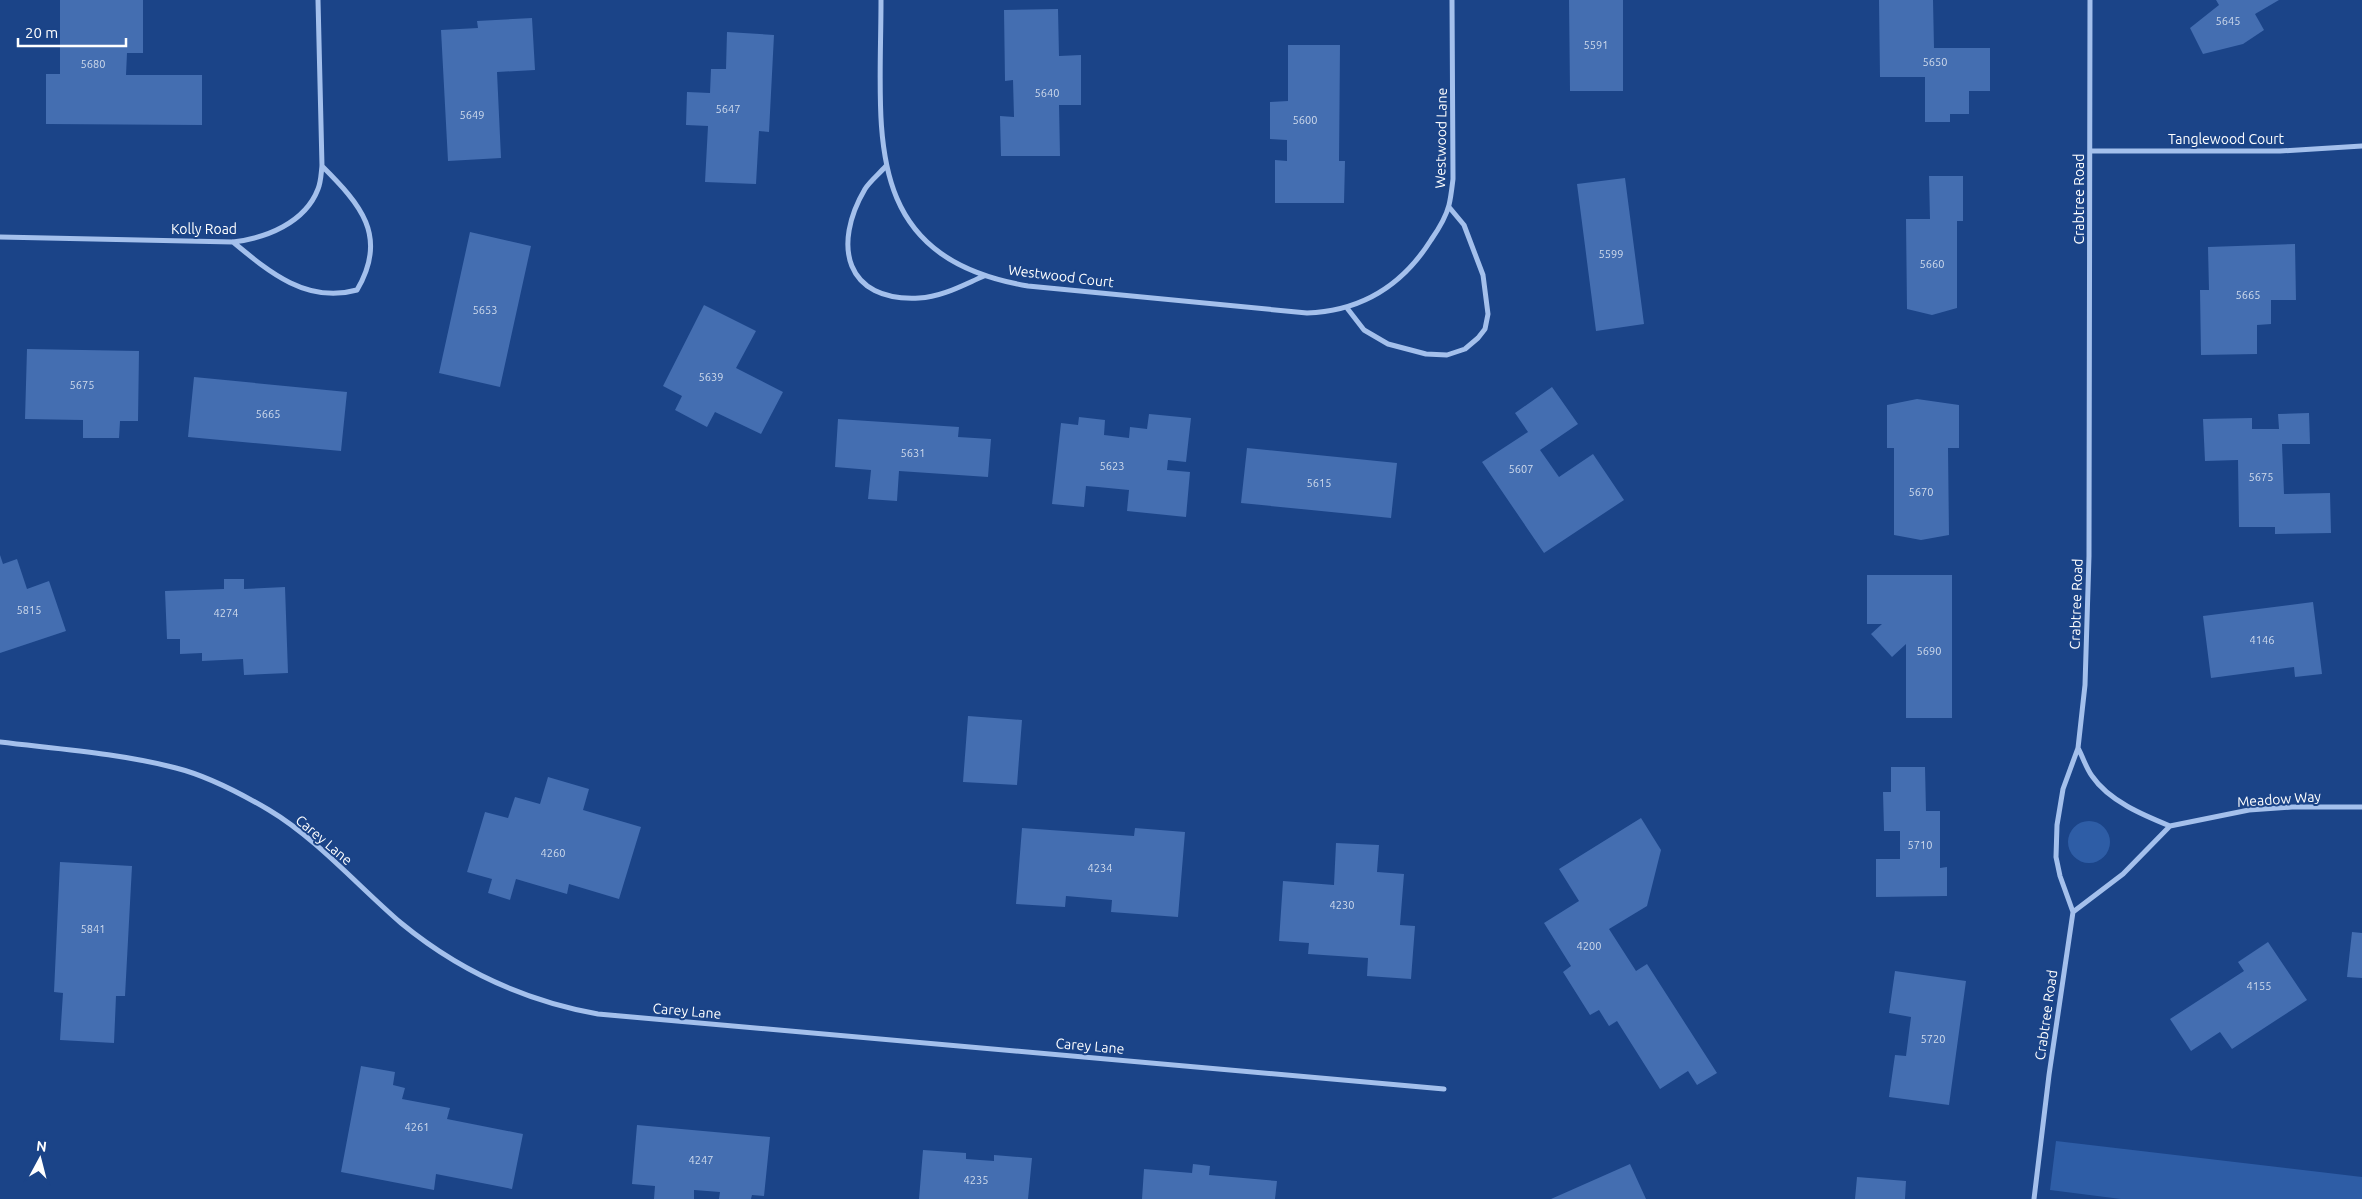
<svg xmlns="http://www.w3.org/2000/svg" width="2362" height="1199" viewBox="0 0 2362 1199" font-family="Ubuntu,sans-serif">
	<rect width="100%" height="100%" fill="#1b4488"/>
	<path fill="#2e5da6" d="M2068 842a21 21 0 1 1 42 0a21 21 0 1 1-42 0Z
		M2056 1141 2362 1177V1199H2121L2050 1190Z"/>
	<path fill="#446eb1" d="M60 0H143V53H127L126 75H202V125L46 124V74H60Z
		M1569 0H1623V91H1570Z
		M1879 0H1933L1934 48H1990V91H1969V114H1950V122H1925V77H1880Z
		M2216 0H2279L2255 14 2264 30 2243 44 2203 54 2190 28 2219 5Z
		M1058 9 1059 56 1081 55V105H1059L1060 156H1001L1000 116 1014 117 1013 80 1005 81 1004 10Z
		M532 18 535 70 497 72 501 158 448 161 441 30 478 28 477 21Z
		M727 32 774 35 769 132 759 131 756 184 705 182 708 126 686 125 687 92 710 93 711 69H726Z
		M1288 45H1340L1339 161H1345L1344 203H1275V160L1287 161V140L1270 139V102L1288 101Z
		M1929 176H1963V221H1957V308L1932 315 1907 309 1906 219H1930Z
		M1625 178 1644 324 1596 331 1577 184Z
		M470 232 531 246 500 387 439 373Z
		M2295 244 2296 300H2271V324L2257 325V354L2201 355 2200 290H2209L2208 247Z
		M704 305 756 331 736 368 783 392 761 434 715 412 707 427 675 410 682 396 663 386Z
		M27 349 139 351 138 421H120L119 438H83V420L25 419Z
		M194 377 347 392 341 451 188 437Z
		M1552 387 1578 424 1540 450 1559 477 1593 454 1624 500 1544 553 1482 462 1528 432 1515 413Z
		M1917 399 1959 405V448H1948L1949 535 1921 540 1894 535V448H1887V405Z
		M2309 413 2310 444H2282L2284 494 2330 493 2331 533 2275 534V527H2239L2238 460 2205 461 2203 419 2252 418V429H2279L2278 414Z
		M1149 414 1191 418 1186 462 1168 460 1167 470 1190 472 1186 517 1127 511 1129 490 1098 487 1086 486 1084 507 1052 504 1061 423 1078 425 1079 417 1105 420 1104 435 1129 438 1130 427 1147 429Z
		M838 419 959 427 958 437 991 439 988 477 899 471 897 501 868 499 871 470 835 467Z
		M1247 448 1397 463 1391 518 1241 503Z
		M0 555 3 564 17 559 27 589 49 581 66 631 0 653Z
		M1867 575H1952V718H1906V644L1892 657 1871 634 1882 624H1867Z
		M224 579H244V589L285 587 288 673 244 675 243 659 202 661V653L180 654V639H167L165 591 224 589Z
		M2313 602 2322 674 2295 677 2294 667 2211 678 2203 616Z
		M968 716 1022 720 1017 785 963 782Z
		M1891 767H1925L1926 811H1940V868L1947 867V896L1876 897V859H1900V831H1884L1883 792H1891Z
		M548 777 589 789 583 810 641 827 619 899 569 884 567 894 516 879 510 900 488 893 492 879 467 872 485 812 508 818 515 797 540 804Z
		M1641 818 1661 850 1647 906 1609 929 1636 971 1647 964 1717 1073 1697 1085 1688 1071 1660 1089 1617 1021 1609 1026 1599 1010 1590 1015 1563 972 1571 966 1544 923 1579 901 1559 869Z
		M1022 828 1134 836 1135 828 1185 832 1178 917 1111 912 1112 900 1066 896 1065 907 1016 904Z
		M1336 843 1379 845 1377 872 1404 874 1400 925 1415 926 1411 979 1367 976 1368 958 1308 954 1309 943 1279 941 1283 881 1334 885Z
		M60 862 132 866 125 996H116L114 1043 60 1040 63 993 54 992Z
		M2352 932 2362 933V978L2347 977Z
		M2268 942 2307 1000 2232 1049 2220 1032 2191 1051 2170 1019 2244 971 2238 962Z
		M1895 971 1966 981 1949 1105 1889 1097 1895 1055 1906 1056 1911 1017 1889 1013Z
		M361 1066 395 1072 393 1085 405 1088 402 1099 450 1108 447 1119 523 1134 512 1189 436 1174 434 1190 341 1172Z
		M637 1125 770 1137 764 1196 752 1195 751 1199H719L720 1192 694 1190V1199H654L655 1186 632 1184Z
		M923 1150 966 1153V1159L994 1161V1155L1032 1158 1028 1199H919Z
		M1193 1164 1210 1166 1209 1175 1277 1181 1275 1199H1142L1144 1169 1192 1173Z
		M1630 1164 1646 1199H1551Z
		M1857 1177 1906 1181 1905 1199H1855Z"/>
	<g fill="none" stroke-linecap="round" stroke-linejoin="round">
		<path stroke="#a4c0ec" stroke-width="5" d="M881 0C881 134 859 257 1028 286L1307 313C1362 311 1402 286 1431 240 1438 230 1446 217 1449 205 1451 197 1452 187 1453 179L1452 0
			M2091 151H2280L2362 146
			M886 166C879 174 870 181 865 189 832 245 845 302 919 298 942 297 963 285 984 276
			M0 237 233 242C266 238 305 223 318 189 321 182 321 174 322 166L318 0
			M233 242C269 272 307 304 357 290 389 236 360 204 322 166
			M1347 308 1364 330 1388 344 1426 354 1447 355 1465 349 1478 338 1485 329 1488 314 1483 275 1464 225 1449 207
			M0 742C58 749 119 753 176 768 208 776 240 793 269 810 316 838 359 887 401 923 458 970 526 1001 598 1014L1444 1089
			M2078 748C2083 757 2086 768 2092 776 2109 801 2143 815 2170 826
			M2073 912 2123 874 2170 826 2249 810 2292 807H2362
			M2034 1199 2049 1075 2073 912 2060 876 2056 857 2057 825 2063 789 2078 748 2085 685 2089 556 2090 0"/>
	</g>
	<g text-anchor="middle" dominant-baseline="central" stroke-width="4" stroke-linejoin="round" paint-order="stroke">
		<g font-size="11" fill="#d0dbec">
			<text x="2228" y="21">5645</text>
			<text x="1596" y="45">5591</text>
			<text x="1935" y="62">5650</text>
			<text x="93" y="64">5680</text>
			<text x="1047" y="93">5640</text>
			<text x="728" y="109">5647</text>
			<text x="472" y="115">5649</text>
			<text x="1305" y="120">5600</text>
			<text x="1611" y="254">5599</text>
			<text x="1932" y="264">5660</text>
			<text x="2248" y="295">5665</text>
			<text x="485" y="310">5653</text>
			<text x="711" y="377">5639</text>
			<text x="82" y="385">5675</text>
			<text x="268" y="414">5665</text>
			<text x="913" y="453">5631</text>
			<text x="1112" y="466">5623</text>
			<text x="1521" y="469">5607</text>
			<text x="2261" y="477">5675</text>
			<text x="1319" y="483">5615</text>
			<text x="1921" y="492">5670</text>
			<text x="29" y="610">5815</text>
			<text x="226" y="613">4274</text>
			<text x="2262" y="640">4146</text>
			<text x="1929" y="651">5690</text>
			<text x="1920" y="845">5710</text>
			<text x="553" y="853">4260</text>
			<text x="1100" y="868">4234</text>
			<text x="1342" y="905">4230</text>
			<text x="93" y="929">5841</text>
			<text x="1589" y="946">4200</text>
			<text x="2259" y="986">4155</text>
			<text x="1933" y="1039">5720</text>
			<text x="417" y="1127">4261</text>
			<text x="701" y="1160">4247</text>
			<text x="976" y="1180">4235</text>
		</g>
		<g font-size="14" fill="#fff" stroke="#1b4488">
			<text transform="translate(1441 138) rotate(-89)">Westwood Lane</text>
			<text x="2226" y="139">Tanglewood Court</text>
			<text transform="translate(2079 199) rotate(-90)">Crabtree Road</text>
			<text x="204" y="229">Kolly Road</text>
			<text transform="translate(1061 276) rotate(7)">Westwood Court</text>
			<text transform="translate(2076 604) rotate(-88)">Crabtree Road</text>
			<text transform="translate(2279 799) rotate(-4)">Meadow Way</text>
			<text transform="translate(324 840) rotate(40)">Carey Lane</text>
			<text transform="translate(687 1011) rotate(5)">Carey Lane</text>
			<text transform="translate(2046 1015) rotate(-82)">Crabtree Road</text>
			<text transform="translate(1090 1046) rotate(5)">Carey Lane</text>
		</g>
	</g>
	<g transform="translate(40 1159) rotate(7)" stroke="#1b4488" stroke-width="4" paint-order="stroke">
	<path d="M0-4L9 19L0 12L-9 19Z" fill="#ffffff"/>
	<text y="-8" font-size="14" font-weight="bold" text-anchor="middle" fill="#ffffff">N</text>
	</g>
	<path d="M18 38v8h108v-8" fill="none" stroke="#ffffff" stroke-width="2.5"/>
	<text x="25" y="38" font-size="15" fill="#ffffff" stroke="#1b4488" stroke-width="4" paint-order="stroke">20 m</text>
</svg>
